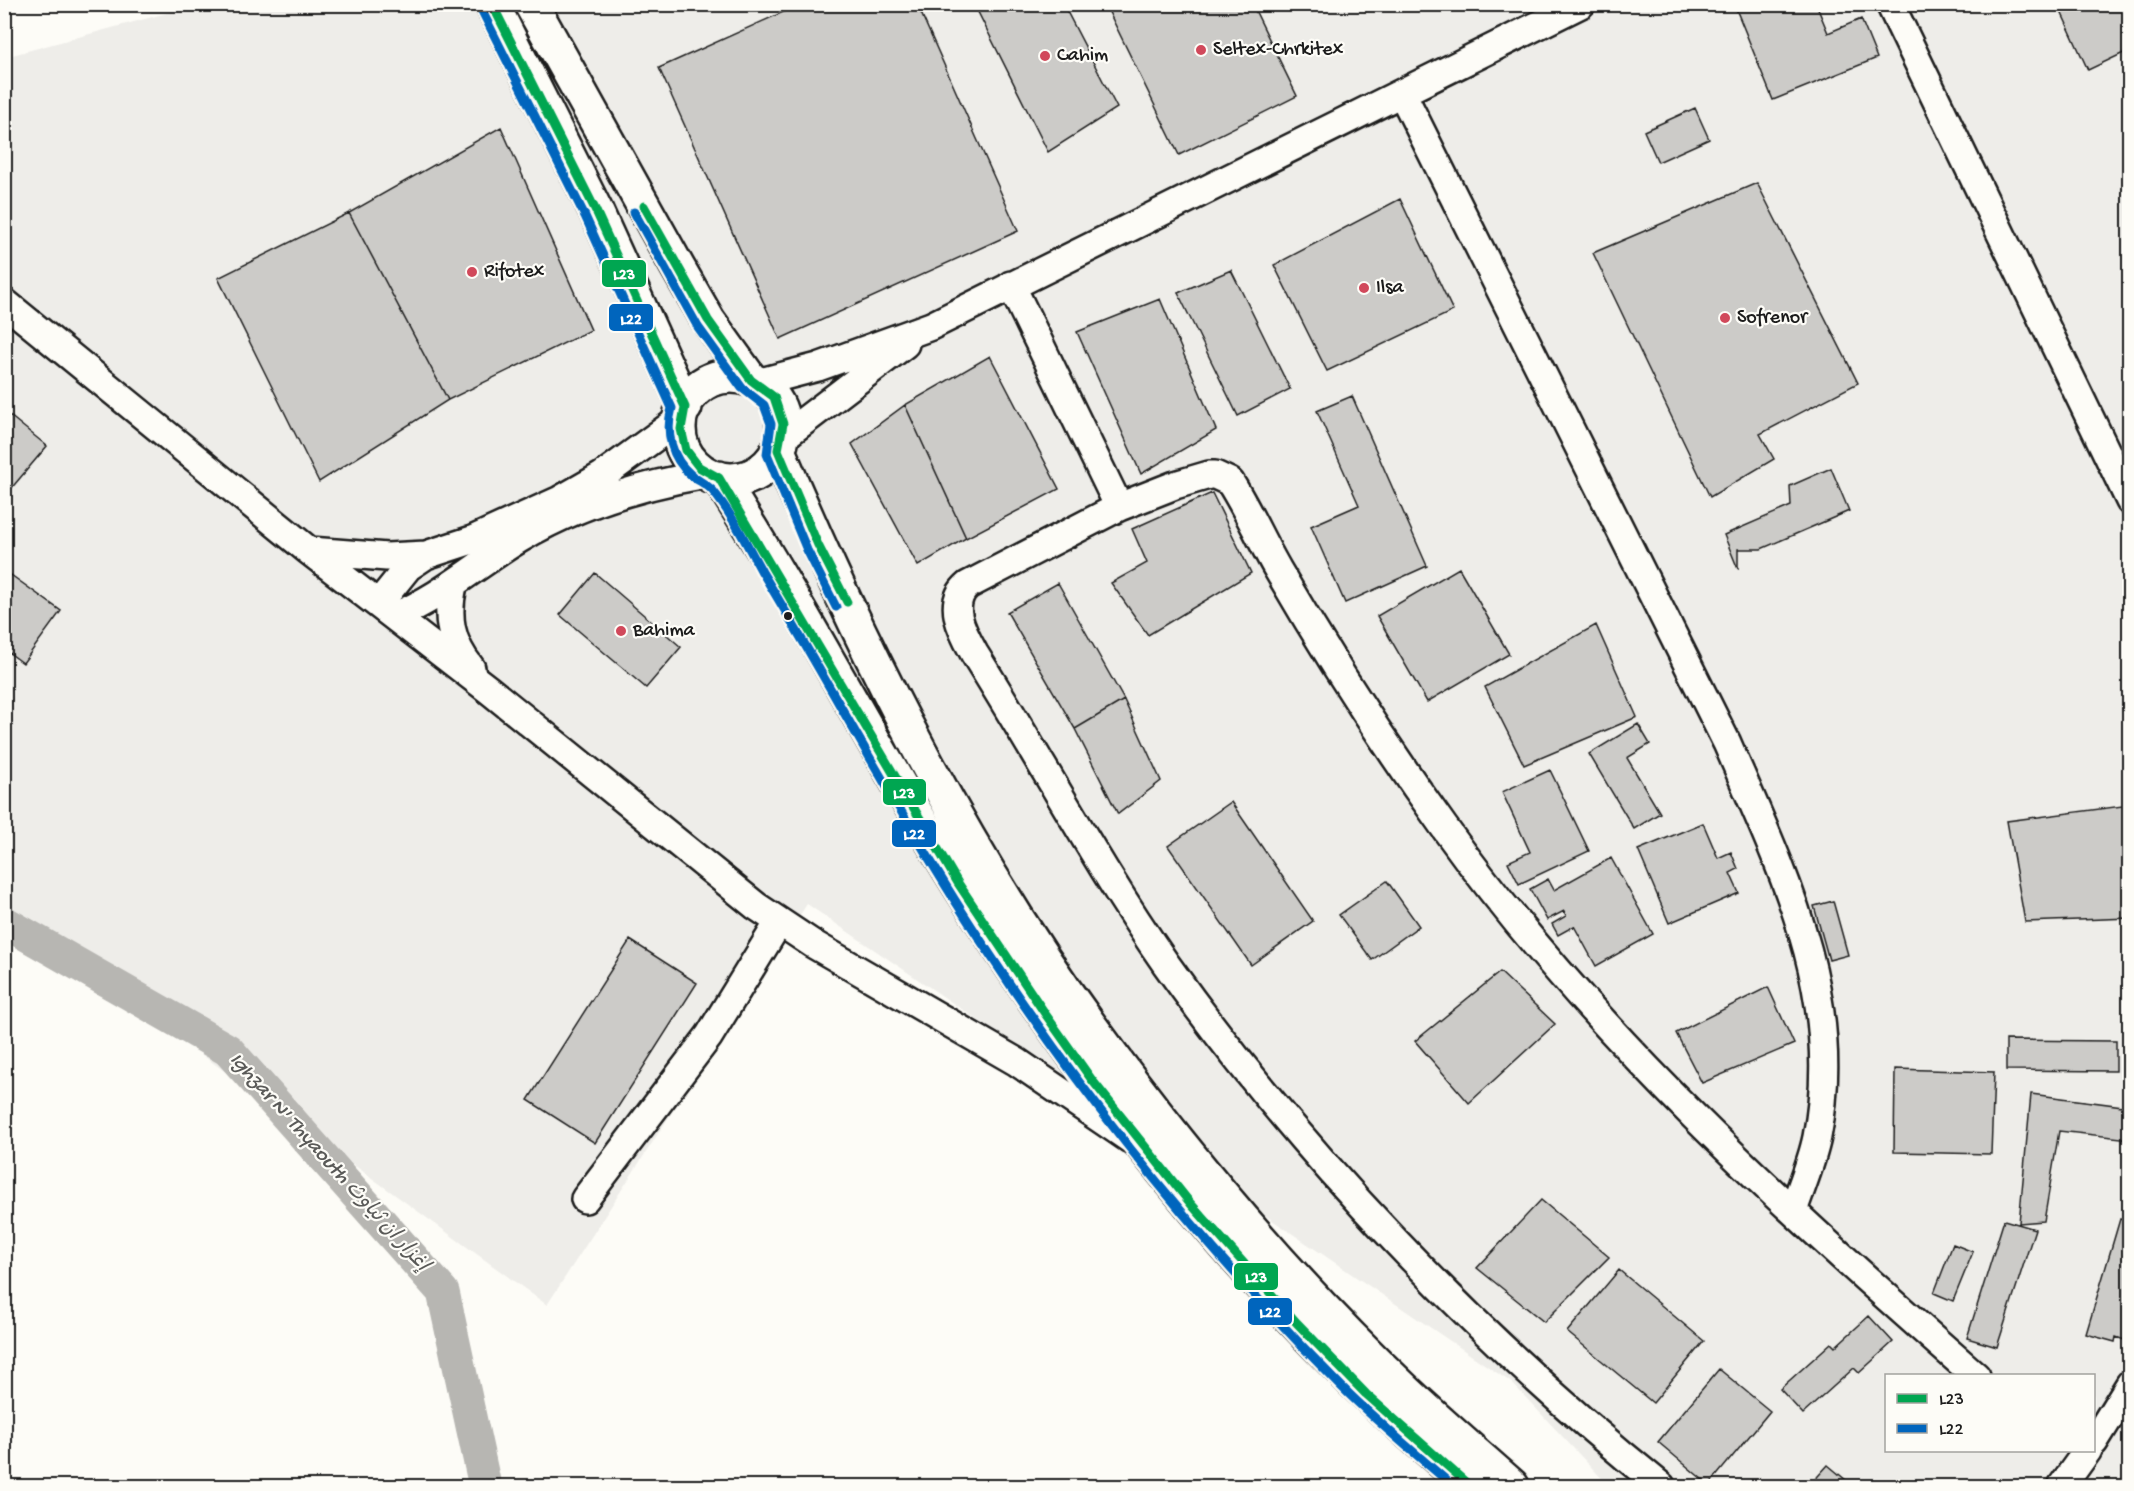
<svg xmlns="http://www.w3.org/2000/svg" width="2134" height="1491" viewBox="0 0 2134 1491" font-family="'Gochi Hand','Playpen Sans Arabic',sans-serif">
	<rect width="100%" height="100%" fill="#fdfcf7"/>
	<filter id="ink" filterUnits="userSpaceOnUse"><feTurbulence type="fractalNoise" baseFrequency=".0167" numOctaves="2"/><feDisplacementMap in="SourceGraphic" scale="12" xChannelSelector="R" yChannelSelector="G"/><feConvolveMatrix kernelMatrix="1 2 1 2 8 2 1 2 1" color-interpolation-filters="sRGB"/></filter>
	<g filter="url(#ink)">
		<path fill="#eeede9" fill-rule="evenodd" d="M200 4 2129 5V1486H1609L1512 1383 807 904 547 1305 5 912V57ZM1886 1376H2094V1450H1886Z"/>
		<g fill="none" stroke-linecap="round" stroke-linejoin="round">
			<path stroke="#b7b6b2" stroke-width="33" d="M4 922 228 1050 443 1292 485 1486"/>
		</g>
		<path fill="#cccbc8" stroke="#1c1c1c" stroke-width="1.5" d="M801 4H917L1018 231 780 339 659 68Z
			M974 4H1063L1117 108 1048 152Z
			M1105 4H1252L1297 96 1179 155Z
			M1734 4H1816L1828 33 1861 19 1877 58 1773 100Z
			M2130 4V50L2088 70 2058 5Z
			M1695 108 1709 139 1658 162 1644 131Z
			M501 127 591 330 448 400 349 213Z
			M1757 183 1858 383 1760 434 1774 459 1710 497 1593 253Z
			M1400 199 1453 311 1327 371 1274 265Z
			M349 213 448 400 319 482 218 278Z
			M1231 270 1290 389 1238 416 1178 293Z
			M1160 299 1216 430 1141 474 1077 332Z
			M990 356 1059 489 966 538 905 405Z
			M1352 396 1427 566 1345 603 1311 526 1359 505 1317 411Z
			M905 405 966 538 918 566 852 444Z
			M4 411 47 446 4 497Z
			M1831 468 1849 511 1761 549H1738V569L1724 535 1791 506 1790 486Z
			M1212 493 1251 573 1148 635 1111 583 1147 563 1132 529Z
			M1459 568 1509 654 1427 702 1377 616Z
			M4 570 61 611 23 663 4 649Z
			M595 573 681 647 646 688 560 615Z
			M1058 583 1124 700 1075 729 1007 612Z
			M1596 625 1637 717 1524 765 1485 687Z
			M1124 700 1161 781 1118 814 1075 729Z
			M1638 724 1650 744 1627 758 1660 813 1634 829 1589 754Z
			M1550 770 1589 851 1519 884 1508 862 1530 852 1502 792Z
			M1231 802 1313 921 1251 965 1168 846Z
			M2130 805V918L2025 922 2007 821Z
			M1703 823 1718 858 1731 852 1738 869 1730 873 1739 893 1669 923 1638 850Z
			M1611 858 1653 934 1596 966 1574 926 1558 935 1552 924 1566 916 1564 911 1547 920 1530 889 1548 879 1554 890Z
			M1387 881 1419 926 1372 960 1339 915Z
			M1833 901 1848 955 1829 960 1814 906Z
			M630 940 697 983 595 1143 528 1100Z
			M1500 972 1555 1024 1469 1103 1415 1041Z
			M1768 987 1794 1044 1702 1083 1676 1033Z
			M2006 1040 2116 1041V1071L2006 1070Z
			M1895 1069 1994 1072 1991 1154 1894 1152Z
			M2031 1094 2130 1107V1139L2059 1131 2044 1221 2019 1223Z
			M1541 1200 1609 1257 1544 1322 1477 1268Z
			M2120 1219 2130 1222V1298L2125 1313 2130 1315V1342L2116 1337 2115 1342 2086 1334Z
			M2004 1220 2035 1229 1997 1347 1967 1338Z
			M1953 1244 1973 1252 1953 1301 1934 1293Z
			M1619 1270 1704 1341 1653 1403 1567 1332Z
			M1869 1316 1893 1342 1859 1373 1854 1368 1803 1414 1780 1389 1831 1343 1835 1347Z
			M1719 1369 1770 1411 1709 1485 1658 1442Z
			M1828 1465 1853 1486H1809Z"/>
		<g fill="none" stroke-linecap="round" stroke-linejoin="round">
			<g stroke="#1c1c1c" stroke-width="32">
				<path id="minor" d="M1890 4 2130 501
					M1402 93 1727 743C1782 870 1845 995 1817 1137 1812 1162 1801 1187 1793 1211
					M1011 285 1119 507
					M4 302 308 550 489 690 756 906 813 944 1017 1062 1130 1139
					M757 383 818 367 931 326 1581 4
					M782 438 905 344
					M310 551 387 557 426 555
					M453 585C446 617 450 642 471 668
					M379 603 408 567 426 555 472 540 560 500 602 476 680 419
					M395 616C441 597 476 565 519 539 577 504 641 485 707 474
					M585 1199 709 1036 779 922
					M2094 1442 2130 1384
					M1661 1486C1479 1340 1301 1154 1166 964 1096 864 1039 756 974 653 963 633 946 603 968 585L1119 507 1175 485 1209 475H1215L1230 482C1248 510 1261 541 1278 570 1329 658 1385 745 1444 827 1593 1034 1784 1208 1976 1376
					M2062 1486 2088 1450"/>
			</g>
			<g stroke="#1c1c1c" stroke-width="38">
				<path id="highway" d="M492 4 596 211 685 407
					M531 4 677 266 708 320 751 380
					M679 428a52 52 0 1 1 104 0a52 52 0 1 1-104 0Z
					M778 450C860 646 966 856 1091 1027 1185 1156 1290 1282 1407 1392 1441 1424 1477 1455 1512 1486
					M719 478C804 610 875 750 958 883 1070 1062 1202 1231 1352 1380 1390 1417 1431 1451 1470 1486"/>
			</g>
			<use href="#minor" stroke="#fdfcf7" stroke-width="27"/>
			<use href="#highway" stroke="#fdfcf7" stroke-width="33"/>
			<g stroke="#fdfcf7" stroke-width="14">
				<path id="bus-1" d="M492 4 596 211 685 407 681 429 686 450 699 467 719 478 958 883 1046 1015 1092 1080 1191 1204 1297 1323 1366 1394 1470 1486
					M644 206 708 320 751 380 774 397 783 424 778 450 818 545 847 602"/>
			</g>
			<g stroke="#fdfcf7" stroke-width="14">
				<path id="bus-2" d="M481 9 585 216 672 408C665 432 671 458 691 475 698 481 707 484 713 491 732 514 747 545 762 572 839 699 908 832 991 956 1093 1111 1211 1255 1342 1387 1377 1422 1415 1453 1453 1486
					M634 212 698 327 742 388 764 405 771 424 767 454 807 550 836 607"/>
			</g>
			<use href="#bus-1" stroke="#00a651" stroke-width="9"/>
			<use href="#bus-2" stroke="#0065bd" stroke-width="9"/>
		</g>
	</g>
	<g fill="#d1495b" stroke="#fdfcf7" stroke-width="2">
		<circle cx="1201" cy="50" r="6"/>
		<circle cx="1045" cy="56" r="6"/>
		<circle cx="472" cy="272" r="6"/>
		<circle cx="1364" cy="288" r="6"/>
		<circle cx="1725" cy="318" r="6"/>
		<circle cx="621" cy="631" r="6"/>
	</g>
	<circle fill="#1c1c1c" stroke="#fdfcf7" stroke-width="2" cx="788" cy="616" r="5"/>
	<g text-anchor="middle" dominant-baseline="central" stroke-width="4.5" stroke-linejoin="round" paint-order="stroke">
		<g font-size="20" fill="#1c1c1c" stroke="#fdfcf7" text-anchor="start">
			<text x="1213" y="50">Seltex-Chrkitex</text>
			<text x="1057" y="56">Cahim</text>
			<text x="484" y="272">Rifotex</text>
			<text x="1376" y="288">Ilsa</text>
			<text x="1737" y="318">Sofrenor</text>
			<text x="633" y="631">Bahima</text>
		</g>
		<g font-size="21" font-style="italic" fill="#5a5a58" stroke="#fdfcf7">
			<text transform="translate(328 1163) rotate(48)">Ighzar N' Thyaouth إغزار ان ثياوث</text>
		</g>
	</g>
	<g stroke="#fdfcf7" stroke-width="2">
		<rect x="601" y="259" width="46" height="29" rx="6" fill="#00a651"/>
		<rect x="608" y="303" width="46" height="29" rx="6" fill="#0065bd"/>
		<rect x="882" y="778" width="45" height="28" rx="6" fill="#00a651"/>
		<rect x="891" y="819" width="46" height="29" rx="6" fill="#0065bd"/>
		<rect x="1233" y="1262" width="46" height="29" rx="6" fill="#00a651"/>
		<rect x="1247" y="1297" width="46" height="29" rx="6" fill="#0065bd"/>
	</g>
	<g font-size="16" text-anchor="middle" font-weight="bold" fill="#fff">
		<text x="624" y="279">L23</text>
		<text x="631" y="324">L22</text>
		<text x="904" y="798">L23</text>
		<text x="914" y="839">L22</text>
		<text x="1256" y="1282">L23</text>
		<text x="1270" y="1317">L22</text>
	</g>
	<rect width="2134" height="1491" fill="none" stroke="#fdfcf7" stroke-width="24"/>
	<rect x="12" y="12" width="2110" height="1467" fill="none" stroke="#1c1c1c" stroke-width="2" filter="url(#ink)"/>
	<rect x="1885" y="1374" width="210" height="78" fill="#fdfcf7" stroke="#a3a29f" stroke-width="1.5"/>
	<rect x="1897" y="1394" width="30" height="9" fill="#00a651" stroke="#a3a29f" stroke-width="1.5"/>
	<text x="1939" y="1404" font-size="18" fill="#1c1c1c">L23</text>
	<rect x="1897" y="1424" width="30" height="9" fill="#0065bd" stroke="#a3a29f" stroke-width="1.5"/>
	<text x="1939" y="1434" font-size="18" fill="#1c1c1c">L22</text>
</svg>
